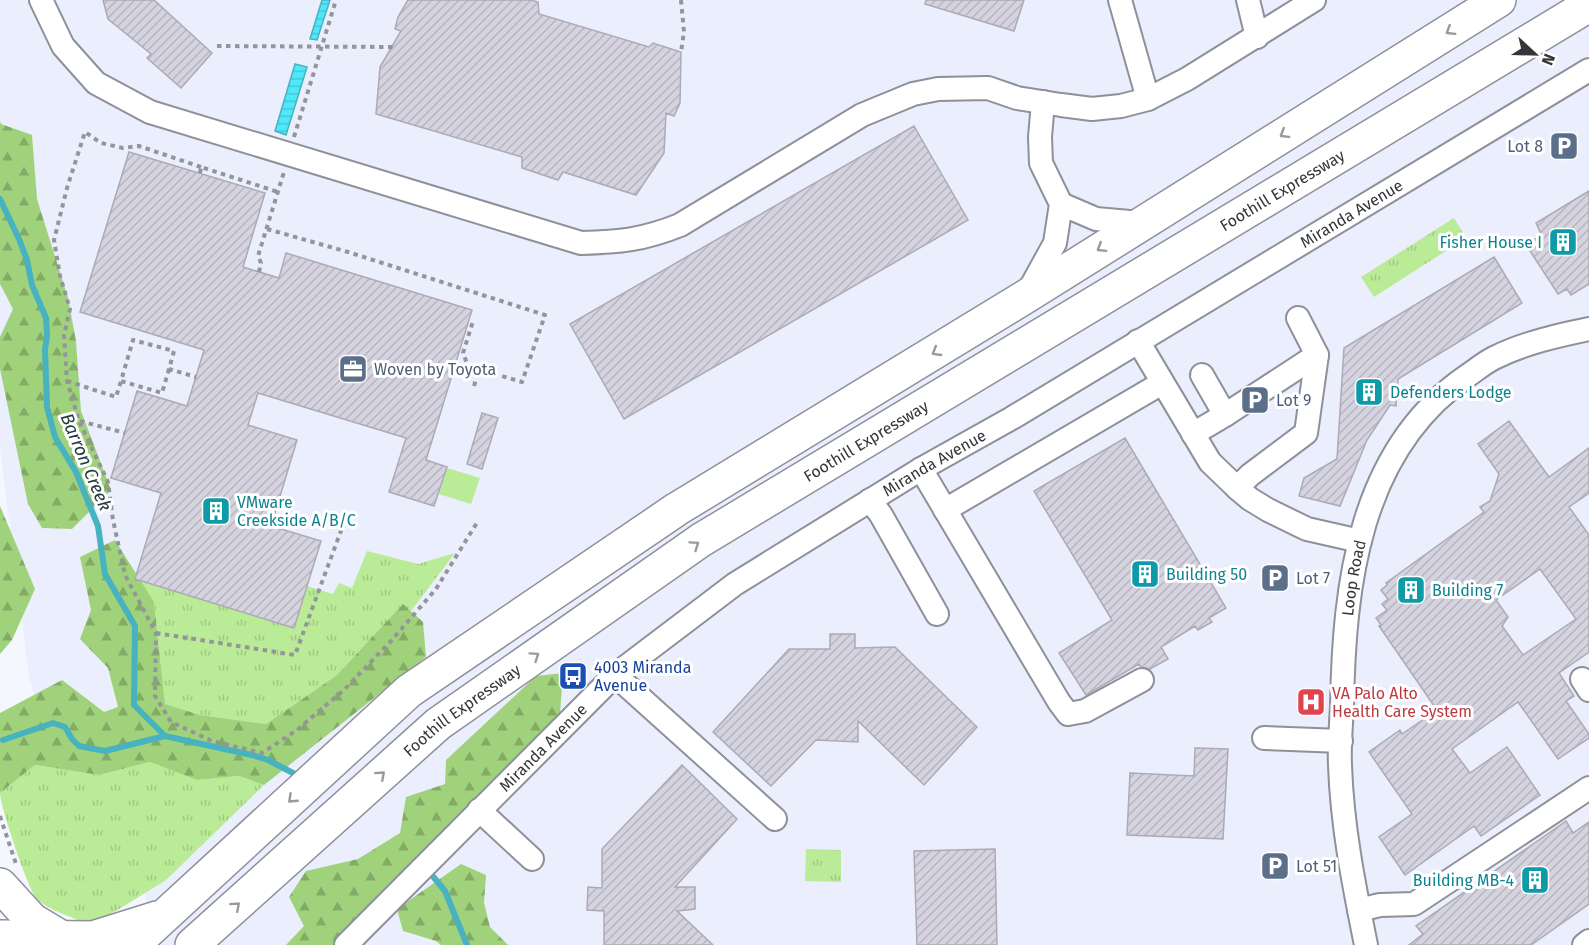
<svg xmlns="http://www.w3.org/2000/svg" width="1589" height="945" viewBox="0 0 1589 945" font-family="'Fira Sans',sans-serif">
	<defs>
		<pattern id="grass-tufts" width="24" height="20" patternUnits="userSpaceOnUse" patternTransform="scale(1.5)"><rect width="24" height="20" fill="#baeb97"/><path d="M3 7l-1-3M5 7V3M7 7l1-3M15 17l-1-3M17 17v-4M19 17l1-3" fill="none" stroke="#a0ca83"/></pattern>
		<pattern id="forest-firs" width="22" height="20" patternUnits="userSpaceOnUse" patternTransform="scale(1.5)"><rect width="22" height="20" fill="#a0d27b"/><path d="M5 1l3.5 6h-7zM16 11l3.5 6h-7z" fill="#83ab66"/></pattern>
		<pattern id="water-rules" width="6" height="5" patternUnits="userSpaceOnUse" patternTransform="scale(1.5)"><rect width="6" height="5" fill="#4fe7fa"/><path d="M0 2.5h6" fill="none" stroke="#46c7d7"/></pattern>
		<pattern id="building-hatch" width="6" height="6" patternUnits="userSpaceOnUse" patternTransform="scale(1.5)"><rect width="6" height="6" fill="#d5d3df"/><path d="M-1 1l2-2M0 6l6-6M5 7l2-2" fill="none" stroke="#b7b6c0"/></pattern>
	</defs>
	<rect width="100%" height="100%" fill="#f5f7fe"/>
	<path fill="#ebeefd" d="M0 0H1589V945H153L132 807 59 780 29 677 0 448Z"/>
	<path fill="url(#grass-tufts)" d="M1454 218 1466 238 1374 297 1361 277Z
		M367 551 418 564 455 553 411 611 403 605 337 675 266 724 200 715 165 704 154 602 135 579 294 628 307 586 333 594 339 583 352 588Z
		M150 762 197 780 239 776 264 785 166 880 116 911 88 924C73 918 49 910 37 899 29 892 0 806 0 793L35 765 99 775Z
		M806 849 841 850V882L805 881Z"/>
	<path fill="url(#forest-firs)" d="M0 121 1 124 32 135 37 199 68 298 76 341 81 411 111 490 72 529 42 528 28 504 0 369V337L13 309 0 284Z
		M0 506 35 589 12 640 0 654Z
		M115 540 154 602 165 704 200 715 266 724 337 675 403 604 423 622 426 657 264 785 239 776 197 780 150 762 99 775 35 765 0 793V713L62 680 104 712 118 707 108 668 80 639 91 610 80 557Z
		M563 673 560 714 333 945H286L304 926 289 897 306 871 358 859 400 833 406 797 445 784 446 760 536 676Z
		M461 864 486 875 484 903 490 927 508 945H441L436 941 403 931 397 909Z"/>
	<path fill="#baeb97" d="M447 468 480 478 471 504 439 494Z"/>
	<path fill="url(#water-rules)" stroke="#47b2c0" stroke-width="1.5" d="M322 0H330L317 40 310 39Z
		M295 64 307 67 286 135 275 131Z"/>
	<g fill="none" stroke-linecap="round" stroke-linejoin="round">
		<path stroke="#47b2c0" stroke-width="6" d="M0 199 19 239 27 260 32 285 46 318 47 335 45 350 47 407 55 437 76 472 98 526 105 574 135 626 134 705 165 736 252 755 268 760 293 773
			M3 740 53 723 65 727 72 739 79 746 105 751 165 736
			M431 874 445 891 467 945"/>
	</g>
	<path fill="url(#building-hatch)" stroke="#abaab5" stroke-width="1.5" fill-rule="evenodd" d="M103 0H154L212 53 181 88 147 58 151 54 108 19Z
		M408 0H531L538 2 539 14 649 47 653 43 681 52 680 103 674 116 666 113 664 153 636 195 563 172 558 180 522 168V157L376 114 380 67 401 31 395 29 398 17Z
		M926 0H1024L1014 31 925 4Z
		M914 126 968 220 624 419 570 324Z
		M129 152 265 193 243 267 279 278 286 253 472 310 426 460 447 467 434 506 389 492 406 438 258 393 248 425 297 440 271 526 321 541 294 628 135 579 161 493 111 478 137 391 187 406 204 350 80 312Z
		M1589 191V284L1571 295 1567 289 1558 294 1530 251 1539 245 1535 239 1542 236 1536 223Z
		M1494 257 1522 303 1398 379 1396 406 1390 405 1367 440 1340 506 1299 496 1304 478 1337 459 1344 348Z
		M482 413 498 418 482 469 467 464Z
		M1509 421 1549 477 1589 448V493L1569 507 1589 535V652L1559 673 1574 696 1566 701 1589 734V738L1558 759 1518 702 1452 749 1470 773 1507 747 1540 795 1481 836 1474 826 1405 875 1379 837 1412 814 1369 752 1400 730 1402 734 1437 710 1379 626 1381 625 1376 618 1387 610 1382 604 1388 599 1381 590 1387 585 1386 583 1484 512 1480 507 1490 501 1499 474 1478 444ZM1540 569 1576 619 1523 655 1502 626 1508 617 1496 600Z
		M1125 438 1226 608 1209 618 1212 622 1198 630 1195 626 1161 647 1168 659 1150 669 1141 667 1139 664 1086 695 1059 653 1112 620 1034 491Z
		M830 634H855V648L895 647 977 727 924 785 858 721V742L816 740 771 786 713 732 789 649H830Z
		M1195 748 1228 749 1223 839 1127 835 1130 773 1194 776Z
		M682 765 737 819 675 887H695V909L677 911 713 945H604V911L587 910 588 887 602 888V849Z
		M1566 821 1573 833 1589 822V904L1531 945H1409L1423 934 1416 926Z
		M995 849 997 945H917L914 851Z"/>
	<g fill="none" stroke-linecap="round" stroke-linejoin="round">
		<g stroke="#8e909a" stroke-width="26">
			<g id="minor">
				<path d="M41 0 63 46 96 83 150 112 581 243C619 242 643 240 680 225L862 115 913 94 938 89 988 88 1017 98 1061 105 1092 109 1121 106 1148 99 1187 79 1314 0"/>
				<path d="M1120 0 1148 99"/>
				<path d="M1248 0 1257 37"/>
				<path d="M1061 204 1096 219 1141 223"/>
				<path d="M1028 292 1055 243 1061 204 1041 163 1040 137 1043 102"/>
				<path d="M1138 341 1210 462 1237 488 1250 499 1268 510 1307 529 1360 541"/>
				<path d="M1225 415 1317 355"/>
				<path d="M1193 434 1225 415 1202 375"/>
				<path d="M921 469 1059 702 1068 714 1085 711 1142 680"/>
				<path d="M1237 488 1250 475 1306 433 1317 355 1298 318"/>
				<path d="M870 500 881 515 937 614"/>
				<path d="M945 510 1162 383"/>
				<path d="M615 675 775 819"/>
				<path d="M1582 679 1589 690"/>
				<path d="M1264 738 1341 741"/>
				<path d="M479 810 532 859"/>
				<path d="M1359 910 1380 905 1414 904 1589 788"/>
				<path id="s1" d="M346 945 615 675 735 584 921 469 1012 418 1589 70"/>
				<path id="s2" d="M1366 945C1354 886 1342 826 1340 765 1339 746 1341 726 1342 706 1344 585 1359 450 1467 376 1476 370 1484 363 1494 358 1524 343 1556 336 1589 329"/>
				<path d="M1584 945 1589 941"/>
			</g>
		</g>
		<g stroke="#8e909a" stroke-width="36">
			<g id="highway">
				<path d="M0 885 32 920 62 938"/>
				<path d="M0 937 93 938 157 918"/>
				<path d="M133 945 409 691 677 509 1025 297 1499 0"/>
				<path id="s3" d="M192 945 438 724 701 540 1589 5"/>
			</g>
		</g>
		<path stroke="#93959a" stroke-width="4" stroke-dasharray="4.5 4.5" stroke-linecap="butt" d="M681 0 684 32 681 52
			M217 46 393 47
			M294 137 336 0
			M201 167 139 146 123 148 101 143 85 132 67 188 54 240 60 276 70 309 64 335 67 381 79 421 108 482 113 520 125 575 156 633 155 696 171 722 212 741 262 753 297 730 345 689 391 641 436 589 478 521
			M200 173 201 167 278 192
			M267 229 348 252 545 315 522 382 468 366 463 353 473 321
			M259 272 261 263 258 256 284 172
			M169 369 162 393 121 381 133 340 174 351 169 369 196 377
			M67 381 116 397 121 381
			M474 386 479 370
			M80 421 125 433
			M156 633 295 655 342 528
			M0 816 17 867"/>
		<use href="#minor" stroke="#fff" stroke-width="22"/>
		<use href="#highway" stroke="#fff" stroke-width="33"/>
	</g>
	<defs><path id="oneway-chevron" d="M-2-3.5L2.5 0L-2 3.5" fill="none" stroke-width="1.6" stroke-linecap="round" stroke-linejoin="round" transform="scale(1.5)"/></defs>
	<g stroke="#9a9a9c">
		<use href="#oneway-chevron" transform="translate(1450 31) rotate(148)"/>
		<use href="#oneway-chevron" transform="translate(1284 134) rotate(148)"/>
		<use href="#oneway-chevron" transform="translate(1101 248) rotate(148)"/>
		<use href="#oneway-chevron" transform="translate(936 352) rotate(149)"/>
		<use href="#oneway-chevron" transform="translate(695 545) rotate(-34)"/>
		<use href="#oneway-chevron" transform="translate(535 656) rotate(-35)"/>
		<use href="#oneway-chevron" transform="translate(381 775) rotate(-42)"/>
		<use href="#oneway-chevron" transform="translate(292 799) rotate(137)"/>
		<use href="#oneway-chevron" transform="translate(236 906) rotate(-42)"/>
	</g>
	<defs>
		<g id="parking-square" transform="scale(1.5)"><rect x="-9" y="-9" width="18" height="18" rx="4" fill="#5c6f8a" stroke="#fff"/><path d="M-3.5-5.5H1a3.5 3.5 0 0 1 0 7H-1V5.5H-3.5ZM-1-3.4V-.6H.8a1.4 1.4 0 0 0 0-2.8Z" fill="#fff"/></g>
		<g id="building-square" transform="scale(1.5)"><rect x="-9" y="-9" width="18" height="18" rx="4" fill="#0f9aa8" stroke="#fff"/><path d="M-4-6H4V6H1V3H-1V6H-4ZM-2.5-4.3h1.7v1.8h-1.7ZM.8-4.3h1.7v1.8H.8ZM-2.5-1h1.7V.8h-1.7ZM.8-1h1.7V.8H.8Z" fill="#fff"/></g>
		<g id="office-square" transform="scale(1.5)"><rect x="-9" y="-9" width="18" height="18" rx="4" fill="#5c6f8a" stroke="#fff"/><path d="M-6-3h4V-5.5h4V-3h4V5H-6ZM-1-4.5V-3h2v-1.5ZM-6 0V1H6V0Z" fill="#fff"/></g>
		<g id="bus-square" transform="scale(1.5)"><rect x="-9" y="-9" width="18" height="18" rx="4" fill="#1a4fb4" stroke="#fff"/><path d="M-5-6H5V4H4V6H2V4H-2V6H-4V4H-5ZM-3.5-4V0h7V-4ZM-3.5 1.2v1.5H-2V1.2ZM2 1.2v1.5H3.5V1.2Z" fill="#fff"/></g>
		<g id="hospital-square" transform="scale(1.5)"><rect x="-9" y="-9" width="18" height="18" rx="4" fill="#e0444e" stroke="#fff"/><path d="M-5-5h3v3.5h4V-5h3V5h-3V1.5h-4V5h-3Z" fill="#fff"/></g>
	</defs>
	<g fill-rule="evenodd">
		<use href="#parking-square" x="1564" y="146"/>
		<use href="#building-square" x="1563" y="242"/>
		<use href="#office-square" x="353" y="369"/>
		<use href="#building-square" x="1369" y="392"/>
		<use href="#parking-square" x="1255" y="400"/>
		<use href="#building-square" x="216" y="511"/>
		<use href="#building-square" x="1145" y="574"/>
		<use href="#parking-square" x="1275" y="578"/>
		<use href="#building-square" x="1411" y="590"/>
		<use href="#bus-square" x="573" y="676"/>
		<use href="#hospital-square" x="1311" y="702"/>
		<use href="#parking-square" x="1275" y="866"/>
		<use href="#building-square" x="1535" y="880"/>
	</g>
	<g text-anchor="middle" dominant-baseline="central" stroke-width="6" stroke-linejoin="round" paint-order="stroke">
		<g font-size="16" fill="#4e5e75" stroke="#fff" text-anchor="start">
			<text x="1543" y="146" text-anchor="end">Lot 8</text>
			<text x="374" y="369">Woven by Toyota</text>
			<text x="1276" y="400">Lot 9</text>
			<text x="1296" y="578">Lot 7</text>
			<text x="1296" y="866">Lot 51</text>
		</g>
		<g font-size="16" fill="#35363a" stroke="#fff">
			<text stroke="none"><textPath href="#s3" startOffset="1330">Foothill Expressway</textPath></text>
			<text stroke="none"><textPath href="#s1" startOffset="1251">Miranda Avenue</textPath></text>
			<text stroke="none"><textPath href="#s3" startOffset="844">Foothill Expressway</textPath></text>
			<text stroke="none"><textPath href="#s1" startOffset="765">Miranda Avenue</textPath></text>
			<text stroke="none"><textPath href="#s2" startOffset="370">Loop Road</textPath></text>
			<text stroke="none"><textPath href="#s3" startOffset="358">Foothill Expressway</textPath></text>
			<text stroke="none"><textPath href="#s1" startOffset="279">Miranda Avenue</textPath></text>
		</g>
		<g font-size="16" fill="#0d838f" stroke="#fff" text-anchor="start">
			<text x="1542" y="242" text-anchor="end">Fisher House I</text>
			<text x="1390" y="392">Defenders Lodge</text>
			<text x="237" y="502">VMware<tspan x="237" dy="18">Creekside A/B/C</tspan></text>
			<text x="1166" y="574">Building 50</text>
			<text x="1432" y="590">Building 7</text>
			<text x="1514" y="880" text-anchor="end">Building MB-4</text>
		</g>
		<g font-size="16" fill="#164399" stroke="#fff" text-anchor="start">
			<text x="594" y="667">4003 Miranda<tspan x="594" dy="18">Avenue</tspan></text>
		</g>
		<g font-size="16" fill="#be3a42" stroke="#fff" text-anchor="start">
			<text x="1332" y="693">VA Palo Alto<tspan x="1332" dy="18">Health Care System</tspan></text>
		</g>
		<g font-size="18" font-style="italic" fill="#213a3d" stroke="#fff">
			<text transform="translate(86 462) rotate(67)">Barron Creek</text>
		</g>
	</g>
	<g transform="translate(1535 54) rotate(112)" stroke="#ffffff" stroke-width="4.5" paint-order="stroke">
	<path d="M0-4.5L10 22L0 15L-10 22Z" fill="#35363a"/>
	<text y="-9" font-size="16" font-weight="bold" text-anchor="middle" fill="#35363a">N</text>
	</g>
</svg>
